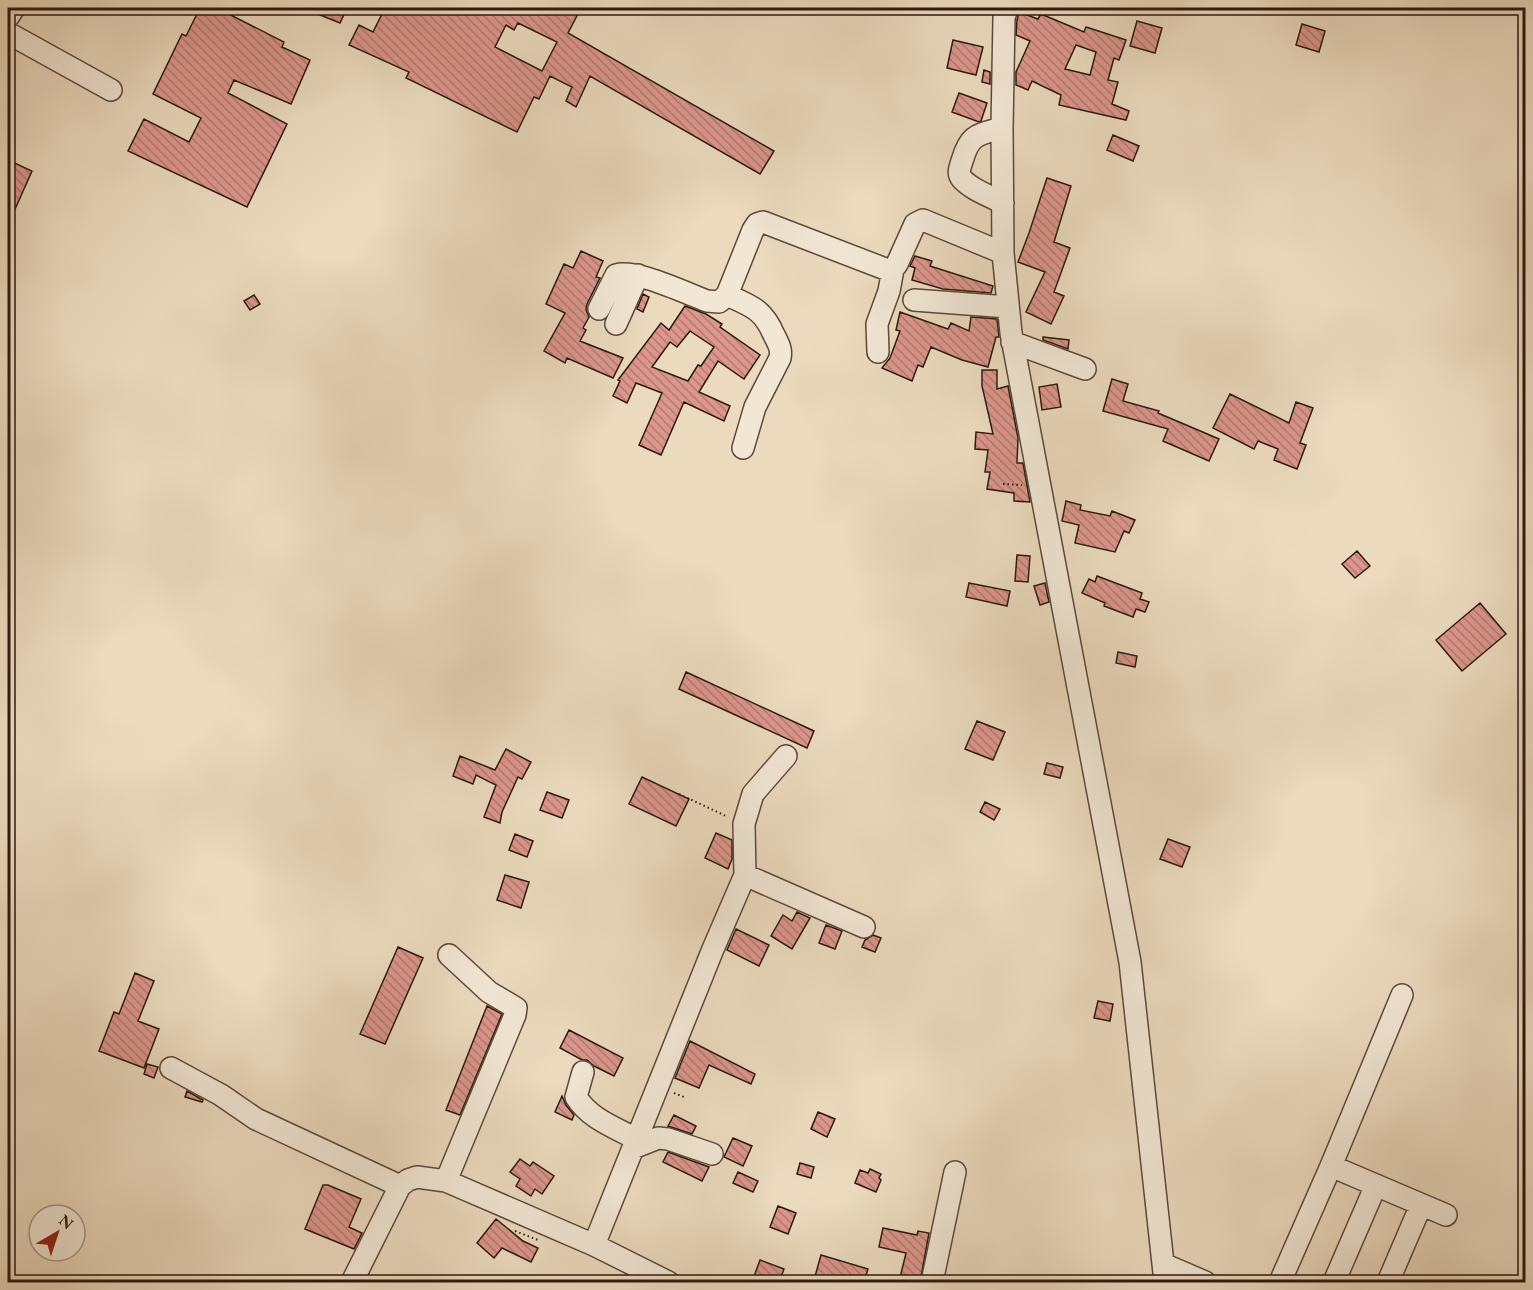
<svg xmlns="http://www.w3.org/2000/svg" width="1533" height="1290" viewBox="0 0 1533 1290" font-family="'EB Garamond',serif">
	<defs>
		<pattern id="building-back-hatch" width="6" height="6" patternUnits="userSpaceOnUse" patternTransform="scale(1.5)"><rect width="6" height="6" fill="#dc968c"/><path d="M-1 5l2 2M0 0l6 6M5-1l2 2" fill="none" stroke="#b37a71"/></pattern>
	</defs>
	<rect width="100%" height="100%" fill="#ebdabe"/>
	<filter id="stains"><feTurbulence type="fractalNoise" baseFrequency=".00333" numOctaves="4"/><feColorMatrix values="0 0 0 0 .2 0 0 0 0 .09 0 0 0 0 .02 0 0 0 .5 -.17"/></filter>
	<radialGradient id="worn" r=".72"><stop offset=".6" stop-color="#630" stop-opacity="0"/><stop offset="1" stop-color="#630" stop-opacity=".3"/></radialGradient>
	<path fill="url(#building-back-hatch)" stroke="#2c190e" stroke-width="1.5" fill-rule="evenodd" d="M200 8H217L284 42 282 47 310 60 291 104 234 80 228 93 287 124 247 207 128 151 144 119 189 142 201 118 153 94 182 34 186 36Z
		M303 8H347L340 23Z
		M385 8H581L568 33 774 151 760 174 590 76 576 107 566 101 572 87 550 76 539 99 534 97 517 132 406 78 409 72 349 45 359 25 373 32ZM518 23 557 42 542 71 495 47 506 25 514 30Z
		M1019 12 1038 19 1041 14 1084 32 1086 27 1126 40 1119 60 1114 58 1108 80 1118 82 1112 104 1129 111 1126 120 1059 105 1061 95 1032 81 1028 90 1016 85V72L1030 41 1016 35 1017 20ZM1076 45 1096 52 1090 75 1065 69Z
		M1137 21 1162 28 1155 53 1130 46Z
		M1302 24 1325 31 1319 52 1296 45Z
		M953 40 983 47 976 75 947 68Z
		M984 70 990 72V84L982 82Z
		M959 93 987 103 981 121 979 122 952 112Z
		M1113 135 1139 146 1133 161 1107 150Z
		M8 160 32 171 8 225Z
		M1047 178 1071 186 1054 242 1070 248 1054 292 1064 296 1051 324 1026 312 1045 272 1018 262 1029 233Z
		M581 251 603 261 596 277 600 278 587 304 586 310 589 317 583 328 586 330 580 341 623 358 613 378 567 358 565 363 544 351 565 313 546 304 564 264 573 268Z
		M915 256 932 261 930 266 993 286 991 293 943 289 912 280 915 268 910 266Z
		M643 294 649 297 643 312 637 309Z
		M254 295 260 304 250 310 244 301Z
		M685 306 706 314 722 324 720 327 760 355 744 379 718 361 699 392 730 406 724 421 684 402 661 455 639 445 662 393 636 383 627 403 613 396 620 381 618 380 661 323 669 330ZM690 331 714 347 701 366 698 365 688 381 652 367 670 342 677 347Z
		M900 312 948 329 951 323 969 331 971 317 997 319 999 337H996L988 367 962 360 931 347 923 367 918 365 912 381 882 368 890 358 900 331 896 330Z
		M1043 337 1069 340 1068 349 1043 340Z
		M982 370H997V389L1008 386 1018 438 1017 463H1023L1030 502 1014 501V493L987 489 990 472H985L988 450 975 449 976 432 993 434 982 386Z
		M1112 379 1128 384 1123 401 1159 411 1158 413 1219 439 1209 461 1163 441 1168 429 1103 411Z
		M1057 384 1061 407 1042 410 1039 387Z
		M1230 394 1289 423 1296 402 1313 408 1300 443 1306 445 1297 469 1274 460 1278 449 1258 441 1254 449 1213 428Z
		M1066 501 1081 505 1080 510 1110 516 1112 511 1135 520 1129 533 1124 531 1115 552 1075 543 1079 525 1062 521Z
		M1357 551 1370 566 1355 578 1342 564Z
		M1017 555 1030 556 1028 582 1015 581Z
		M1097 576 1142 593 1140 599 1149 602 1145 612 1136 609 1133 617 1104 606 1105 603 1082 593 1089 579 1095 582Z
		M969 583 1010 591 1007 606 966 597Z
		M1045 583 1049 602 1040 605 1034 586Z
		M1480 603 1506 634 1462 671 1436 640Z
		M1118 652 1137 656 1135 667 1116 663Z
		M686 672 814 731 807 748 679 689Z
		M977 721 1005 732 993 760 965 749Z
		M506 749 531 762 522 779 518 777 502 812 500 823 484 817 496 785 476 775 473 784 453 776 460 756 495 770Z
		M1047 763 1063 767 1060 778 1044 774Z
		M642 777 689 799 676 826 629 804Z
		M547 792 569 800 562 818 540 810Z
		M985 802 1000 809 994 820 980 812Z
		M716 833 732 840V859L728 869 705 858Z
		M515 834 533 841 527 857 509 850Z
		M1168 839 1190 847 1182 867 1160 859Z
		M505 875 529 882 521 908 497 900Z
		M797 912 810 918 792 949 771 936 783 915 792 921Z
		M826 925 842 931 835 949 819 943Z
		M736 929 769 945 759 966 727 950Z
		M873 935 881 938 875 952 862 947 865 940Z
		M398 947 423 958 385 1044 360 1034Z
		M135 973 154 981 138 1021 159 1029 144 1068 99 1051 114 1012 119 1014Z
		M1098 1001 1113 1004 1110 1021 1094 1018Z
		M487 1006 502 1014 460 1115 446 1110Z
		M569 1030 623 1058 614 1076 594 1066 587 1060H582L560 1048Z
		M690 1041 755 1074 751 1084 709 1065 699 1088 675 1078Z
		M147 1064 158 1067 154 1078 144 1074Z
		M187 1091 203 1100 202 1102 185 1097Z
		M562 1096 566 1105 574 1115 572 1120 555 1112Z
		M818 1112 835 1119 827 1137 811 1129Z
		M674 1115 696 1126 692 1134 668 1126Z
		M733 1138 752 1146 743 1166 724 1157Z
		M668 1152 709 1167 702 1181 663 1162Z
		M520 1159 530 1166 533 1162 554 1176 542 1194 535 1189 531 1196 516 1186 520 1179 510 1172Z
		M800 1163 814 1167 811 1178 797 1174Z
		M870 1169 881 1174 879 1178 881 1180 876 1192 855 1183 860 1170 868 1173Z
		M738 1172 758 1181 753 1192 733 1183Z
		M323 1185H328L361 1199 349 1227 362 1233 354 1249 305 1229Z
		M778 1206 796 1213 788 1234 770 1227Z
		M496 1219 523 1241 538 1248 531 1262 502 1248 494 1258 477 1243Z
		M883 1228 917 1235 918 1231 929 1233 920 1282H899L906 1253 879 1247Z
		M821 1255 868 1269 864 1282H823L814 1280Z
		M760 1260 784 1269 779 1282H752Z"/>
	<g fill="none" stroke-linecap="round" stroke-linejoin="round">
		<g stroke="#5c493a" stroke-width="24">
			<path id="minor" d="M1007 8 1004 18 1002 128 1003 253 1011 333 1130 962 1165 1282
				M8 17 14 8
				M8 33 111 90
				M1002 128C977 135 970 134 962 161 960 168 957 173 962 179 972 190 990 196 1003 203
				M727 295C751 306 763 309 774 335 778 343 782 349 780 358L755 407 743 448
				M914 300 1008 307
				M599 309 616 275C636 269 685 293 707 301L719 302 727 295 753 230 757 224 763 222 888 270 893 269 897 264 915 224 923 220 1003 253
				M616 324 638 275
				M1012 342 1085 369
				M878 352 877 324 889 291 893 269
				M745 875 864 927
				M171 1068 221 1095 256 1119 400 1186
				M583 1072 576 1097C590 1119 614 1127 636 1139
				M633 1148 658 1138 668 1139 712 1154
				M1331 1166 1446 1215
				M446 1181 515 1015 516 1008 489 992 449 955
				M594 1245 713 949 745 875 744 824 753 794 786 756
				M1163 1264 1205 1282
				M352 1282 400 1186 408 1180 417 1177 446 1181 594 1245 668 1282
				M932 1282 955 1172
				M1280 1282 1331 1166 1402 995
				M1334 1282 1376 1185
				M1388 1282 1421 1205"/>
		</g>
		<path stroke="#2c190e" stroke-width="2" stroke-dasharray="1.5 3" stroke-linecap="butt" d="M1003 484 1022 485
			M679 794 728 817
			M674 1093 684 1097
			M515 1231 538 1240"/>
		<use href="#minor" stroke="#f2e7d5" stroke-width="21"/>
	</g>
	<rect width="1533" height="1290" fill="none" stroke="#ebdabe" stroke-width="30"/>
	<rect x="9" y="9" width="1515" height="1272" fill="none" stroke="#2c190e" stroke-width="3"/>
	<rect x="15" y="15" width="1503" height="1260" fill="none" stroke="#2c190e" stroke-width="1.5"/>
	<g transform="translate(57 1233) rotate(39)"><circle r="28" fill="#f2e7d5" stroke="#a39585" stroke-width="1.5"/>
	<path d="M0-4.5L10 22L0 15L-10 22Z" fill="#8f2418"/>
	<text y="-9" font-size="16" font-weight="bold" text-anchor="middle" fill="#2c190e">N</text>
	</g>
	<rect width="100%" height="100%" filter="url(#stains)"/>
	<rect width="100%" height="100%" fill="url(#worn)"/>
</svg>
